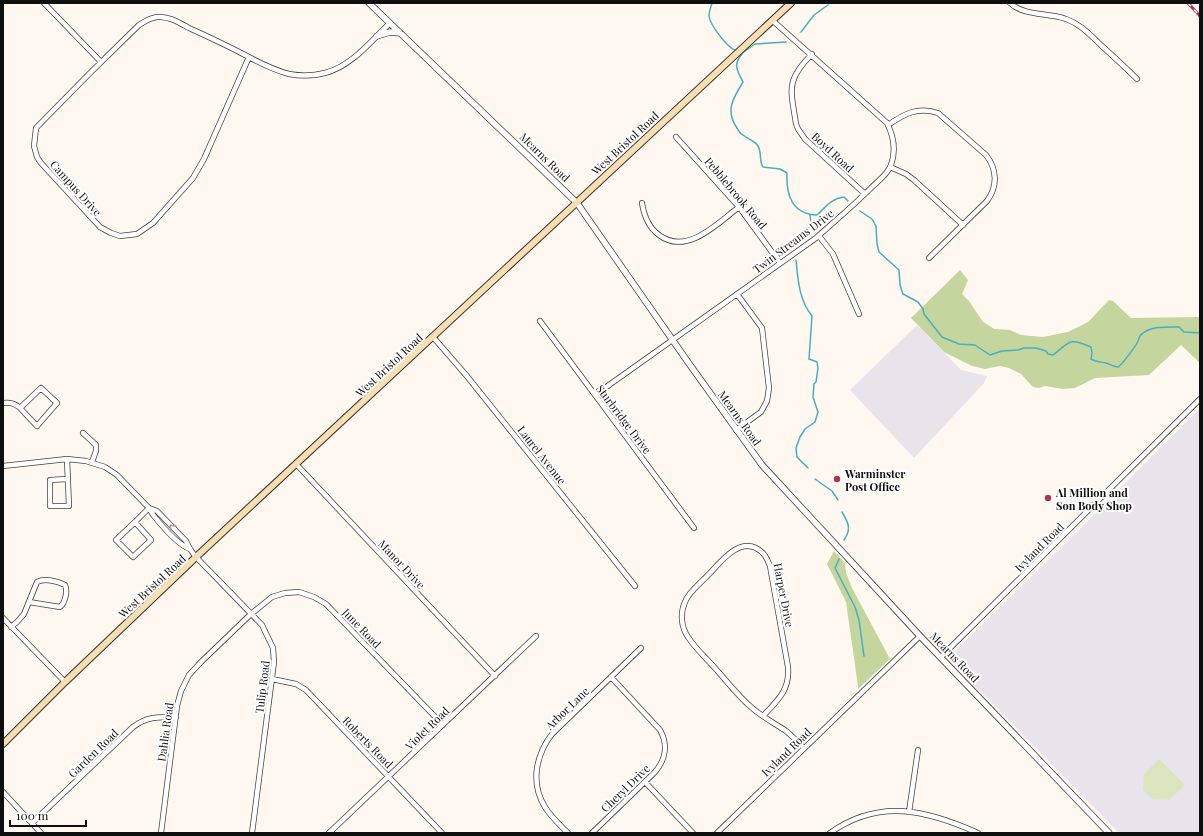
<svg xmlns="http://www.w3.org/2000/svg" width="1203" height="836" viewBox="0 0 1203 836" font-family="'Playfair Display',serif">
	<rect width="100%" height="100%" fill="#fef8f0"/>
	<path fill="#e9e3ec" d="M917 325 961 370 987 376 984 383 914 458 850 390Z
		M1200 408V833H1119L948 658 1084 525Z"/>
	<path fill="#dce5bd" d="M1159 759 1185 785 1169 800 1153 799 1143 790 1144 774Z"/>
	<path fill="#c4d59d" d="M960 270 968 280 962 294 969 301 983 322 994 329 1010 330 1021 335 1043 337 1068 332 1088 322 1109 300 1113 301 1131 318 1200 317V363L1181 345 1149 375 1095 378 1075 388 1063 389 1045 386 1039 388 1033 387 1021 374 1009 368 1000 366 985 369 972 366 944 352 911 318Z
		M834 551 845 563 846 573 852 588 890 659 858 689V686L846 602 827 564Z"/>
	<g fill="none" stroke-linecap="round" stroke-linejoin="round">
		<path stroke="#47afc1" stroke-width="1.5" d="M712 3C711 7 709 11 709 16 710 25 727 47 736 51
			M801 32 814 15 828 5
			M741 54 755 44 786 42
			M742 54C733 64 737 71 743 82 733 98 725 111 737 128 739 131 740 134 743 135 748 139 755 141 758 146 762 153 759 162 763 167L780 169 787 173C786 195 792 214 817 215 827 206 830 199 844 197L848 201
			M860 211 872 219 876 226 877 244 879 252 899 270 900 285 903 294 918 302 923 309 924 314 942 337 959 344 975 345 990 355 1002 351 1018 350 1024 348H1036L1046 351 1048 354 1053 355C1070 342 1068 337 1091 347L1092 353 1091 359C1096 362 1101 362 1106 363 1110 364 1114 367 1118 367 1121 366 1135 347 1137 343 1140 339 1138 336 1143 333 1153 326 1167 327 1179 327L1184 332 1200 333
			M806 234 811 223 810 215
			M796 260C798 280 799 300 812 316L809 359 817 362 818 368 816 382 814 384 813 397 818 412 815 422 805 429 800 437 796 448 797 457 808 468
			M815 479 832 491 838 500
			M842 512C848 522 852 529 844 540
			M839 559 835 568 855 607 859 620 864 656"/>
		<g stroke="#414141" stroke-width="6">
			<path id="minor" d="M44 3 101 62
				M1010 3C1026 17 1047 12 1066 19 1081 24 1091 36 1103 47 1114 57 1126 68 1137 79
				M812 54C785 81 791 90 796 124L798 129 805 139 865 194
				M249 57 204 159 193 178 153 223 137 234 120 236 111 233 100 227 41 163 37 157 34 146 36 128 91 72 139 25C144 22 151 17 158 17 169 16 180 23 189 28 209 37 228 46 247 56 260 63 274 70 289 74 300 76 314 76 325 73 352 66 371 41 390 23
				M888 125C904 114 918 106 938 113L986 155C997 169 998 186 987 201L929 258
				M676 137 739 207 780 263
				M890 167 906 174 914 180 963 225
				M642 203C644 216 648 227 659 235 687 256 718 223 739 207
				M819 236 833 254 859 314
				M540 321 694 528
				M433 337 466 375 635 586
				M41 388 57 403 37 426 20 408Z
				M595 395 816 238C835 221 854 205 871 188 878 181 888 174 891 165 896 151 894 137 887 123L772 20
				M3 403C9 402 15 403 20 408
				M736 430 761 412 767 401 769 388 762 328 737 294
				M83 433 96 445V451L92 462
				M67 459 69 506H50V480L67 479
				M297 465 495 676
				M3 466 67 459 86 461 105 467 117 475 149 508 157 511 186 541 190 549 196 557 262 625 273 648 274 662 252 833
				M149 508C151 511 152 514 154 516 162 526 178 545 190 549
				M135 522 151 540 133 557 116 540Z
				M135 522 149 508
				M3 618 65 682
				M11 627 17 622 24 614 37 582C45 578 57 581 65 585 68 591 65 603 60 607L29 602
				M941 657 1200 399
				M272 679 296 684 306 690 442 833
				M763 716C778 700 790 690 788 667L770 566C767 558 764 552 756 548 737 539 720 563 709 574 701 583 689 591 685 602 680 613 681 627 688 637 695 648 705 657 714 667 726 680 737 695 751 707 761 716 774 723 786 731 792 736 798 742 804 748
				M645 782 693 833
				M3 792 41 833
				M909 812 918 750
				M32 823 133 727C146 717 159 716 176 718
				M161 833 177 706 181 691 189 675 201 662 251 614 272 597 285 593 299 592 314 597 326 604 443 725
				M329 833 536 636
				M568 833C560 825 551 817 545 807 530 783 536 755 552 734L641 648
				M592 833 655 772C666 759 668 744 660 730L611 677
				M717 833 920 636
				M830 833C879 798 927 810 978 833"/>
		</g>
		<g stroke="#414141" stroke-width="7">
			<path id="tertiary" d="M369 3 577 203 690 365 762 465 920 636 1109 833
				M377 36 390 32 400 33"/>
		</g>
		<g stroke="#303030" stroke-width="8">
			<path id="secondary" d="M3 744 65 682 196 557 791 3"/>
		</g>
		<use href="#minor" stroke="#fff" stroke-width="4.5"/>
		<use href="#tertiary" stroke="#fff" stroke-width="5.5"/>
		<use href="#secondary" stroke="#f8deb1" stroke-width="6"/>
		<g stroke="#b23258" stroke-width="3">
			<path id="rail" d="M1188 3 1200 16"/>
		</g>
		<use href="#rail" stroke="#fff" stroke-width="1.5" stroke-dasharray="4.5" stroke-linecap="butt"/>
	</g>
	<defs><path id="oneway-chevron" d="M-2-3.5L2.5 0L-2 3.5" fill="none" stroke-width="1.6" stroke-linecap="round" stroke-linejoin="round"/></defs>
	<use stroke="#9f9f9f" href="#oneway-chevron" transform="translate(172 527) rotate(-135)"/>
	<g fill="#b23258" stroke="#fff" stroke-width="1.5">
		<circle cx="837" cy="479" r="4"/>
		<circle cx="1048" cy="498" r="4"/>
	</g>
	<g text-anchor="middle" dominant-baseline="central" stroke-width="4" stroke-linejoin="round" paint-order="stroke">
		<g font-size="11" fill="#0e0e0e" stroke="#fff">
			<text transform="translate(625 143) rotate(-43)">West Bristol Road</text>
			<text transform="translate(833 152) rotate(43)">Boyd Road</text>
			<text transform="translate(545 157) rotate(44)">Mearns Road</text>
			<text transform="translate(76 188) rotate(48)">Campus Drive</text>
			<text transform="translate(736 193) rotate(50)">Pebblebrook Road</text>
			<text transform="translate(793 241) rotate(-37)">Twin Streams Drive</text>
			<text transform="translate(389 365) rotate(-43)">West Bristol Road</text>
			<text transform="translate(740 418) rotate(54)">Mearns Road</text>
			<text transform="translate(624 419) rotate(53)">Sturbridge Drive</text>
			<text transform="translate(542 455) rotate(52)">Laurel Avenue</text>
			<text transform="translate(1039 547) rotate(-45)">Ivyland Road</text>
			<text transform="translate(402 564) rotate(47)">Manor Drive</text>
			<text transform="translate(152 586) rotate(-43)">West Bristol Road</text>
			<text transform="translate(784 595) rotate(79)">Harper Drive</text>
			<text transform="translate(362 628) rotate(46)">June Road</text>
			<text transform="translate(955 657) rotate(46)">Mearns Road</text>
			<text transform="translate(262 687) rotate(-83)">Tulip Road</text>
			<text transform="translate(567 708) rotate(-44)">Arbor Lane</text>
			<text transform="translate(427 728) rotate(-44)">Violet Road</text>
			<text transform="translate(165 732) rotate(-82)">Dahlia Road</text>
			<text transform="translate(368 742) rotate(46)">Roberts Road</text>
			<text transform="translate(786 752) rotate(-44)">Ivyland Road</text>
			<text transform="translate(93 753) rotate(-44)">Garden Road</text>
			<text transform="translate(625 788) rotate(-44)">Cheryl Drive</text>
		</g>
		<g font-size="11" font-weight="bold" fill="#0e0e0e" stroke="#fff" text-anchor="start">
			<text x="845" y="473">Warminster<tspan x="845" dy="13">Post Office</tspan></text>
			<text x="1056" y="492">Al Million and<tspan x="1056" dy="13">Son Body Shop</tspan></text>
		</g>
	</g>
	<rect width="1203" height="836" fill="none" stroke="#0e0e0e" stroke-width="8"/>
	<path d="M10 820v6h76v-6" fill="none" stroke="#0e0e0e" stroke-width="2"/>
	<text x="16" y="820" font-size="12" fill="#0e0e0e" stroke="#ffffff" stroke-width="3" paint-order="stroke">100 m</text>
</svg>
